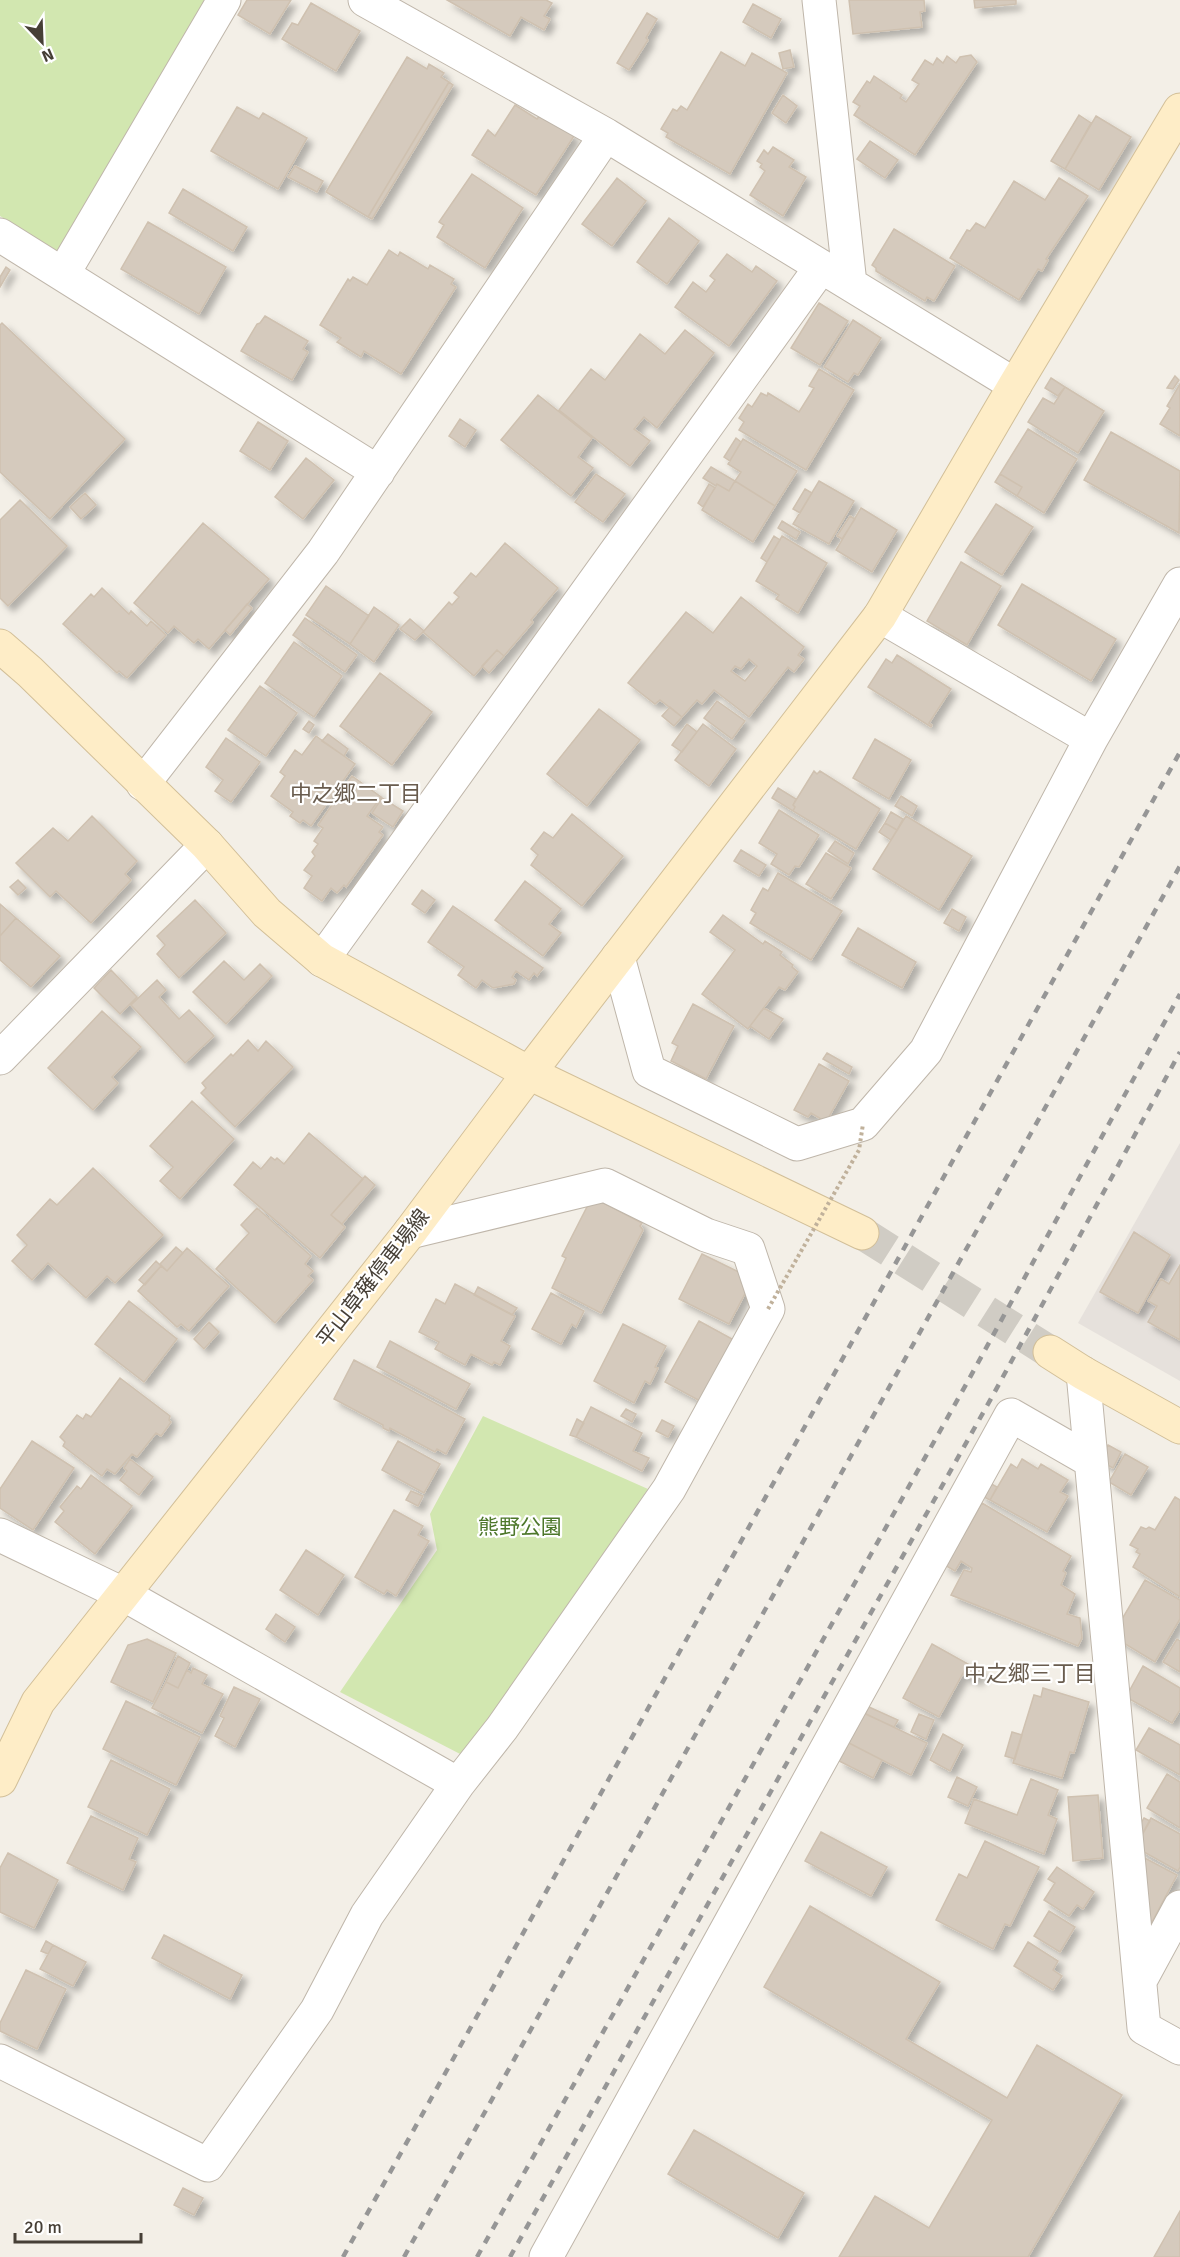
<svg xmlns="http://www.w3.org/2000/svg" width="1180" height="2257" viewBox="0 0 1180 2257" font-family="Signika,'Noto Sans JP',sans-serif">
	<defs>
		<filter id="shadow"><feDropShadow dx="5.5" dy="5.5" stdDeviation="3" flood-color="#0004"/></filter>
	</defs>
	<rect width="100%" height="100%" fill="#f3efe7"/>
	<path fill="#e6e1dc" d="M1180 1143V1381L1078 1323Z"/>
	<path fill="#d2e7b0" d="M0 0H211L61 254 0 216Z
		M483 1416 648 1489 464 1756 340 1692 437 1550 430 1514Z"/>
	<path fill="#d5cabd" stroke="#cfc1b0" stroke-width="1.5" fill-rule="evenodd" filter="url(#shadow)" d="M247 0H291L270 34 238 15Z
		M447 0H546L552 3 544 16 550 19 544 30 521 17 510 36Z
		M849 0H924L925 11 920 12 922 27 853 34Z
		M974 0H1016V4L975 8Z
		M311 3 360 31 336 71 282 39 292 23 298 25Z
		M753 4 781 19 771 38 743 22Z
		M647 13 657 19 646 38 648 40 629 70 617 63Z
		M790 50 794 67 783 69 779 53Z
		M721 52 745 66 752 53 787 73 730 174 666 137 668 133 661 129 673 109 677 111 681 106 687 110Z
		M971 55 977 62 915 155 854 115 860 106 853 102 867 81 870 83 874 76 902 95 900 98 906 102 919 84 912 80 925 60 933 65 937 58 943 63 947 56 956 63 960 57Z
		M407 57 427 69 429 64 444 73 441 77 449 82 368 217 326 192Z
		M449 82 453 85 372 219 368 217Z
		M783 95 797 106 786 123 772 113Z
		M515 105 537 119 540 115 574 136 536 195 472 155 488 130 495 136Z
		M237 107 259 119 263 113 307 138 278 189 211 151Z
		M1079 115 1091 123 1065 169 1051 161Z
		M1096 116 1131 137 1099 190 1065 169Z
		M870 141 898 160 885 178 857 159Z
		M773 147 794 160 789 167 806 177 783 216 750 195 765 171 760 167 762 164 757 161 764 150 768 154Z
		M295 166 323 181 317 192 288 177Z
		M472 174 523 208 485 268 437 237 444 225 439 222Z
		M617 178 646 201 612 246 582 224Z
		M1059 178 1088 196 1046 259 1048 260 1042 271 1038 269 1019 300 950 258 967 230 970 231 976 223 985 228 1014 181 1045 200Z
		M183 189 247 227 233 251 169 213Z
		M669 218 699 241 667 284 637 262Z
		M148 222 226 267 199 314 121 269Z
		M894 229 955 266 934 301 927 297 925 301 876 271V268L872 265Z
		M389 250 398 256 400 252 428 269 430 265 454 279 451 284 456 287 401 374 364 351 361 357 337 342 341 338 320 325 348 279 350 281 353 277 367 285Z
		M727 254 752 272 756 266 777 281 729 346 675 307 693 282 706 292 715 280 710 276Z
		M6 267 10 270 0 287V277Z
		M819 303 848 321 820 365 791 348Z
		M265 316 308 341 303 349 308 352 292 380 241 351 257 324 260 323Z
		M853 320 881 338 858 375 854 373 848 382 824 367Z
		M2 323 125 439 50 519 0 472V325Z
		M685 330 714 353 657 428 644 417 634 429 650 441 630 466 559 410 591 369 605 380 640 334 665 354Z
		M819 369 854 390 806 470 739 430 744 422 739 418 748 404 752 407 761 393 767 396 768 393 799 412 814 388 809 386Z
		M1175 376 1179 380 1173 389 1167 388Z
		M1051 378 1065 387 1058 396 1045 388Z
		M1180 384V436L1160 424 1170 408 1167 406Z
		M1065 387 1104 411 1078 453 1028 422 1043 398 1054 404Z
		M538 395 592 438 578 457 593 468 571 496 501 440Z
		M460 419 476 430 465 447 449 436Z
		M258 422 288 441 270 470 240 451Z
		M1028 429 1077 459 1044 513 1017 496 1022 487 1000 474Z
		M1111 432 1180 471 1179 533 1084 480Z
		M736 438 741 442 730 461 724 457Z
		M743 439 797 471 775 506 735 481 741 472 728 464Z
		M306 458 334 480 303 519 275 497Z
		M711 467 735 481 729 491 717 484 716 486 703 478Z
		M596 474 625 494 603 522 575 502Z
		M1000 474 1022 487 1017 496 995 482Z
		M735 481 775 506 753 542 702 510 717 484 729 491Z
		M819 481 854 501 829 544 793 524Z
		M709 484 715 488 703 507 698 503Z
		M805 489 812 493 800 513 793 509Z
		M85 493 96 505 81 519 70 507Z
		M20 500 67 546 8 606 0 598V520Z
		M996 504 1033 527 1002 575 965 552Z
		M861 508 897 530 872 572 836 550Z
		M850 516 855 519 842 539 837 536Z
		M782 521 800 532 796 539 778 528Z
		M203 523 269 579 209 649 198 639 194 643 174 626 168 633 134 603Z
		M774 536 780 540 767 562 761 558Z
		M782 536 827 563 798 613 776 599 779 595 756 581Z
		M505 543 558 588 531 620 533 622 504 656 497 650 474 676 423 632 449 602 452 605 459 597 454 593 471 573 476 577Z
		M961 562 1001 586 967 645 927 621Z
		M1022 584 1116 639 1091 681 998 625Z
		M326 586 369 616 350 644 306 615Z
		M102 588 129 614 131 611 147 626 151 621 166 635 127 678 119 671 117 673 63 624 91 594 94 597Z
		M741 597 804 647 798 655 804 659 794 672 788 667 749 717 714 690 702 704 697 700 682 717 660 700 655 704 628 683 686 612 713 633ZM749 659 757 666 745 681 731 671 735 666 741 669Z
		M247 604 252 608 230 635 225 630Z
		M374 607 399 625 374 662 350 644Z
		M305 618 357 655 345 672 293 635Z
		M410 619 424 631 415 640 400 629Z
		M294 642 342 676 314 717 265 683Z
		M497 650 504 656 489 673 482 666Z
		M897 655 951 689 929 723 932 725 931 727 868 687 886 659 892 663Z
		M380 673 432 712 392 765 340 726Z
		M260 686 297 713 266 756 228 730Z
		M717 701 745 721 732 739 704 718Z
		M670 707 682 717 674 726 662 716Z
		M599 709 640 740 587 806 547 774Z
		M309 721 314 725 309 733 303 729Z
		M687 724 697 732 682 752 672 745Z
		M703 724 736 749 709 786 675 760Z
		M328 734 348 749 344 756 322 741Z
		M316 736 355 764 311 826 303 820 300 823 290 816 293 812 271 796 285 776 280 772 295 750 302 755Z
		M226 738 260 762 231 802 215 791 223 780 206 767Z
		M875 739 911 760 889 799 853 778Z
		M814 771 817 774 820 771 880 809 856 849 793 811 795 807 793 805Z
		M352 776 381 797 367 816 383 827 379 832 383 835 346 887 344 885 337 893 331 888 322 901 304 888 312 876 304 870 315 856 312 852 318 844 314 841 323 828 318 825Z
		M778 788 796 799 793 805 795 807 793 811 772 798Z
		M901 796 917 806 912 816 895 806Z
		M382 798 403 811 393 827 372 813Z
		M779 810 819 835 799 867 795 866 789 875 771 864 777 854 759 843Z
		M891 812 903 819 897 830 885 823Z
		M572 814 623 856 582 906 531 865 538 855 531 849 544 832 553 838Z
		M92 816 137 861 125 874 131 880 91 923 56 891 50 897 16 863 53 828 68 841Z
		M906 816 972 856 939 910 873 869Z
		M885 823 897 830 891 840 879 832Z
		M835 841 854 853 848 864 828 851Z
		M741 850 766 865 759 876 734 861Z
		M826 853 851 868 831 899 806 884Z
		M778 873 842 911 811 960 750 923 756 913 751 910 763 888 768 891Z
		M18 880 26 888 18 895 10 887Z
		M525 881 561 909 549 924 561 933 543 956 495 920Z
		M422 890 435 900 425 913 412 904Z
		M195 900 226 933 179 978 157 954 165 945 157 936Z
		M0 904 16 918 0 936Z
		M453 906 543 968 537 976 534 973 529 980 516 971 512 977 516 980 514 984 493 988 482 980 476 988 458 975 464 967 428 942Z
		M952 909 966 917 959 931 944 923Z
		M723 915 763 944 765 941 782 952 780 955 793 965 792 967 798 972 785 990 779 987 748 1029 702 994 735 950 710 932Z
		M16 918 60 956 31 987 0 960V936Z
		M858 928 916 962 902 988 842 955Z
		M224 961 244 980 260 964 272 976 226 1024 193 992Z
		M111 970 137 997 120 1014 94 988Z
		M157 980 166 990 159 997 179 1019 189 1010 214 1036 185 1063 131 1005Z
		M693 1004 734 1026 706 1079 671 1061 678 1046 672 1043Z
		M764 1008 783 1019 769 1039 750 1026Z
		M102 1011 141 1047 112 1077 118 1083 93 1110 48 1068Z
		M248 1040 258 1051 266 1041 293 1067 235 1127 201 1093 206 1088 202 1083 231 1054 233 1056Z
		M827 1053 852 1067 849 1074 823 1059Z
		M819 1064 849 1081 826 1122 811 1113 808 1117 794 1110Z
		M192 1101 234 1139 180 1199 160 1181 173 1167 150 1146Z
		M309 1133 363 1179 331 1215 345 1227 320 1258 234 1185 253 1162 261 1169 271 1157 275 1160 277 1158 284 1164Z
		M93 1168 163 1235 115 1283 107 1276 86 1298 48 1263 32 1280 12 1261 27 1245 17 1235 50 1199 57 1205Z
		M365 1176 375 1185 342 1224 331 1215Z
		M592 1197 642 1223 640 1226 643 1230 601 1313 552 1288 566 1258 562 1256Z
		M257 1208 311 1256 305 1264 313 1271 308 1276 313 1280 275 1323 216 1269 249 1233 241 1225Z
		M1134 1232 1170 1255 1138 1313 1100 1292Z
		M176 1247 183 1253 167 1271 160 1264Z
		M187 1248 229 1286 189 1331 181 1324 177 1327 138 1291 161 1266 167 1271Z
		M702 1254 745 1275 741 1282 749 1286 729 1324 679 1299Z
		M156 1261 161 1266 145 1285 139 1280Z
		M1180 1265V1340L1148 1322 1157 1306 1148 1301 1161 1279 1169 1284Z
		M455 1284 515 1316 501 1341 510 1346 500 1365 494 1362 492 1365 471 1354 465 1365 435 1349 439 1342 419 1332 436 1299 445 1304Z
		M478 1287 517 1308 512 1315 474 1295Z
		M551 1293 584 1311 576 1327 572 1324 561 1344 532 1329Z
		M129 1301 177 1339 144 1382 95 1344Z
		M699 1321 734 1340 700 1401 665 1382Z
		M209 1322 219 1332 204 1349 194 1339Z
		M623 1324 666 1346 655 1367 658 1368 650 1384 645 1381 634 1403 594 1381Z
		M390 1341 470 1384 456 1409 377 1367Z
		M354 1360 465 1419 446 1454 437 1449 435 1452 390 1428 389 1431 383 1428V1425L334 1399Z
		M120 1378 170 1416 169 1420 171 1422 161 1436 156 1433 137 1457 132 1454 115 1474 107 1469 102 1476 63 1446 65 1442 60 1437 77 1415 83 1419 86 1414 91 1417Z
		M591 1407 642 1433 633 1451 649 1458 642 1471 576 1437Z
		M626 1409 636 1414 632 1422 621 1416Z
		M577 1419 584 1423 576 1437 570 1435Z
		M662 1420 674 1426 668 1437 656 1431Z
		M32 1441 74 1468 33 1530 0 1508V1489Z
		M398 1441 440 1464 424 1493 382 1470Z
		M1108 1445 1121 1452 1113 1468 1100 1461Z
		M1125 1454 1148 1467 1131 1495 1109 1482Z
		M130 1459 153 1477 139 1495 120 1480 127 1471 124 1468Z
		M1022 1459 1038 1469 1041 1464 1068 1480 1060 1492 1068 1496 1047 1532 990 1500 1011 1464 1017 1468Z
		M91 1475 132 1506 95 1554 55 1522 64 1511 60 1507 77 1486 81 1489Z
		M988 1482 997 1487 990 1500 980 1495Z
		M411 1491 423 1496 418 1506 406 1500Z
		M1175 1497 1180 1500V1597L1133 1567 1140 1554 1136 1552 1138 1549 1130 1545 1141 1527 1146 1529 1149 1527 1155 1530Z
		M982 1503 1071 1556 1063 1571 1066 1573 1061 1585 1075 1594 1067 1614 1080 1618 1082 1638 1078 1646 951 1595 964 1570 971 1572 972 1568 961 1561 955 1571 943 1564 968 1528Z
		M394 1510 423 1526 418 1535 429 1541 396 1596 387 1590 384 1594 355 1577Z
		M306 1550 344 1575 318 1615 280 1590Z
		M1145 1580 1180 1600V1619L1155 1662 1112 1636Z
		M276 1614 295 1627 285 1642 266 1629Z
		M147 1639 176 1653 153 1702 111 1682 128 1645Z
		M1177 1639 1180 1641V1672L1163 1662Z
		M932 1644 968 1664 939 1717 903 1698Z
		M178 1656 190 1663 178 1688 166 1682Z
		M968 1665 981 1670 977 1680 964 1675Z
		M1143 1666 1180 1688V1710L1172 1723 1126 1697Z
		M193 1668 207 1675 202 1684 223 1694 202 1733 152 1708 166 1682 178 1688 187 1670 191 1673Z
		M234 1687 260 1699 235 1747 215 1736 224 1718 220 1716Z
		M1043 1688 1089 1702 1074 1753 1070 1752 1062 1778 1013 1763 1034 1695 1041 1697Z
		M126 1701 200 1737 176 1785 103 1749Z
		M869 1707 898 1720 894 1727 865 1714Z
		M864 1713 927 1743 911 1775 849 1743Z
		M919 1714 934 1720 926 1739 911 1732Z
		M1149 1728 1180 1745V1775L1136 1750Z
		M1012 1732 1022 1735 1015 1759 1005 1756Z
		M943 1734 963 1745 950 1771 930 1760Z
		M849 1743 882 1760 873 1778 839 1761Z
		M111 1760 170 1789 147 1835 88 1807Z
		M1167 1774 1180 1782V1828L1147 1808Z
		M957 1777 977 1787 968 1806 948 1797Z
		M1031 1779 1058 1790 1048 1815 1057 1819 1044 1854 965 1823 974 1799 1017 1815Z
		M1098 1795 1103 1858 1073 1861 1068 1797Z
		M91 1816 138 1838 129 1859 136 1862 123 1890 67 1863Z
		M1144 1818 1150 1821 1141 1837 1135 1834Z
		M1151 1818 1180 1834V1867L1178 1871 1135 1847Z
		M821 1832 887 1867 871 1896 805 1861Z
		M985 1841 1039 1867 1010 1926 1005 1924 993 1949 936 1920 959 1874 967 1878Z
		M8 1853 58 1880 34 1928 0 1912V1868Z
		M1139 1855 1177 1875 1152 1922 1149 1919Z
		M1057 1867 1094 1892 1083 1909 1077 1905 1069 1916 1044 1900 1055 1883 1048 1879Z
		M810 1906 940 1982 906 2039 1007 2098 1037 2045 1122 2095 1028 2257H839L875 2196 929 2228 992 2120 764 1987Z
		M1049 1911 1075 1927 1060 1952 1034 1936Z
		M164 1935 242 1975 230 1999 152 1958Z
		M46 1941 53 1945 48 1954 41 1951Z
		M1028 1942 1058 1961 1053 1970 1062 1976 1053 1990 1014 1966Z
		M53 1945 86 1962 73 1986 40 1969Z
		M26 1970 66 1989 37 2049 0 2031V2023Z
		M694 2130 804 2193 778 2238 668 2174Z
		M183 2188 203 2198 194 2215 174 2205Z
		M1180 2211V2257H1154Z"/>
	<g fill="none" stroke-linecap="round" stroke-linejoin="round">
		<path stroke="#d0ccc4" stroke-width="33" stroke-dasharray="33 16" stroke-linecap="butt" d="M862 1233 1050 1352"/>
		<g stroke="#bfb6aa" stroke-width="35">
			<path id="street" d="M365 0 606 135 1015 385
				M819 0 850 284
				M0 235 378 472
				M63 274 224 0
				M880 616 1091 739
				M143 784 323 552 606 135
				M618 957 649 1071 797 1144 863 1124 926 1051 1091 739 1180 584
				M322 960 821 267
				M0 1058 207 845
				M1083 1373 1144 2028 1180 2048
				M0 1535 123 1594 458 1784
				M1140 1981 1180 1907
				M0 2061 208 2165 317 2010 367 1915 458 1784 502 1728 669 1489 768 1309 748 1249 706 1235 605 1185 410 1232
				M546 2257 1011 1415 1091 1461"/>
		</g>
		<g stroke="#d2bf98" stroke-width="35">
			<path id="secondary" d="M0 646 30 672 207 845 267 913 322 960 529 1073 880 616 1015 385 1180 110
				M1050 1352 1083 1373 1180 1427
				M0 1780 38 1702 410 1232 529 1073 862 1233"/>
		</g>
		<use href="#street" stroke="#fff" stroke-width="33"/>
		<use href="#secondary" stroke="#feedc7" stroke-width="33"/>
		<path stroke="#969696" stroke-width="4.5" stroke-dasharray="8 8" stroke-linecap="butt" d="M343 2257 1180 752
			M404 2257 1180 866
			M477 2257 968 1381 1180 994
			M510 2257 993 1395 1180 1052"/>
		<path stroke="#c0b19b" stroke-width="4" stroke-dasharray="3 3" stroke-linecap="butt" d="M768 1309 859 1150 863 1124"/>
	</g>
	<g text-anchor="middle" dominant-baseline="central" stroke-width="4.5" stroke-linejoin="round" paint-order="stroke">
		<g font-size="21" fill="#463f36" stroke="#fff">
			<text transform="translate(373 1278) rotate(-52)">平山草薙停車場線</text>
		</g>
		<g font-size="21" fill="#4d772a" stroke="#fff">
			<text x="520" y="1527">熊野公園</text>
		</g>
		<g font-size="22" fill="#695c4e" stroke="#fff">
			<text x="356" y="793">中之郷二丁目</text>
			<text x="1030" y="1673">中之郷三丁目</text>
		</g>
	</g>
	<g transform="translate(42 42) rotate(157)" stroke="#ffffff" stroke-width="4.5" paint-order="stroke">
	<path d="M0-4.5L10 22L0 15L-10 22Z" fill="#463f36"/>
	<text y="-9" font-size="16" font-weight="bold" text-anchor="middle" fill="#463f36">N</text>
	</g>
	<path d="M15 2233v9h126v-9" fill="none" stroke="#463f36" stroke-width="3"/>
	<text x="24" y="2233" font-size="18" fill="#463f36" stroke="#ffffff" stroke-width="4.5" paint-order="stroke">20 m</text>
</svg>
